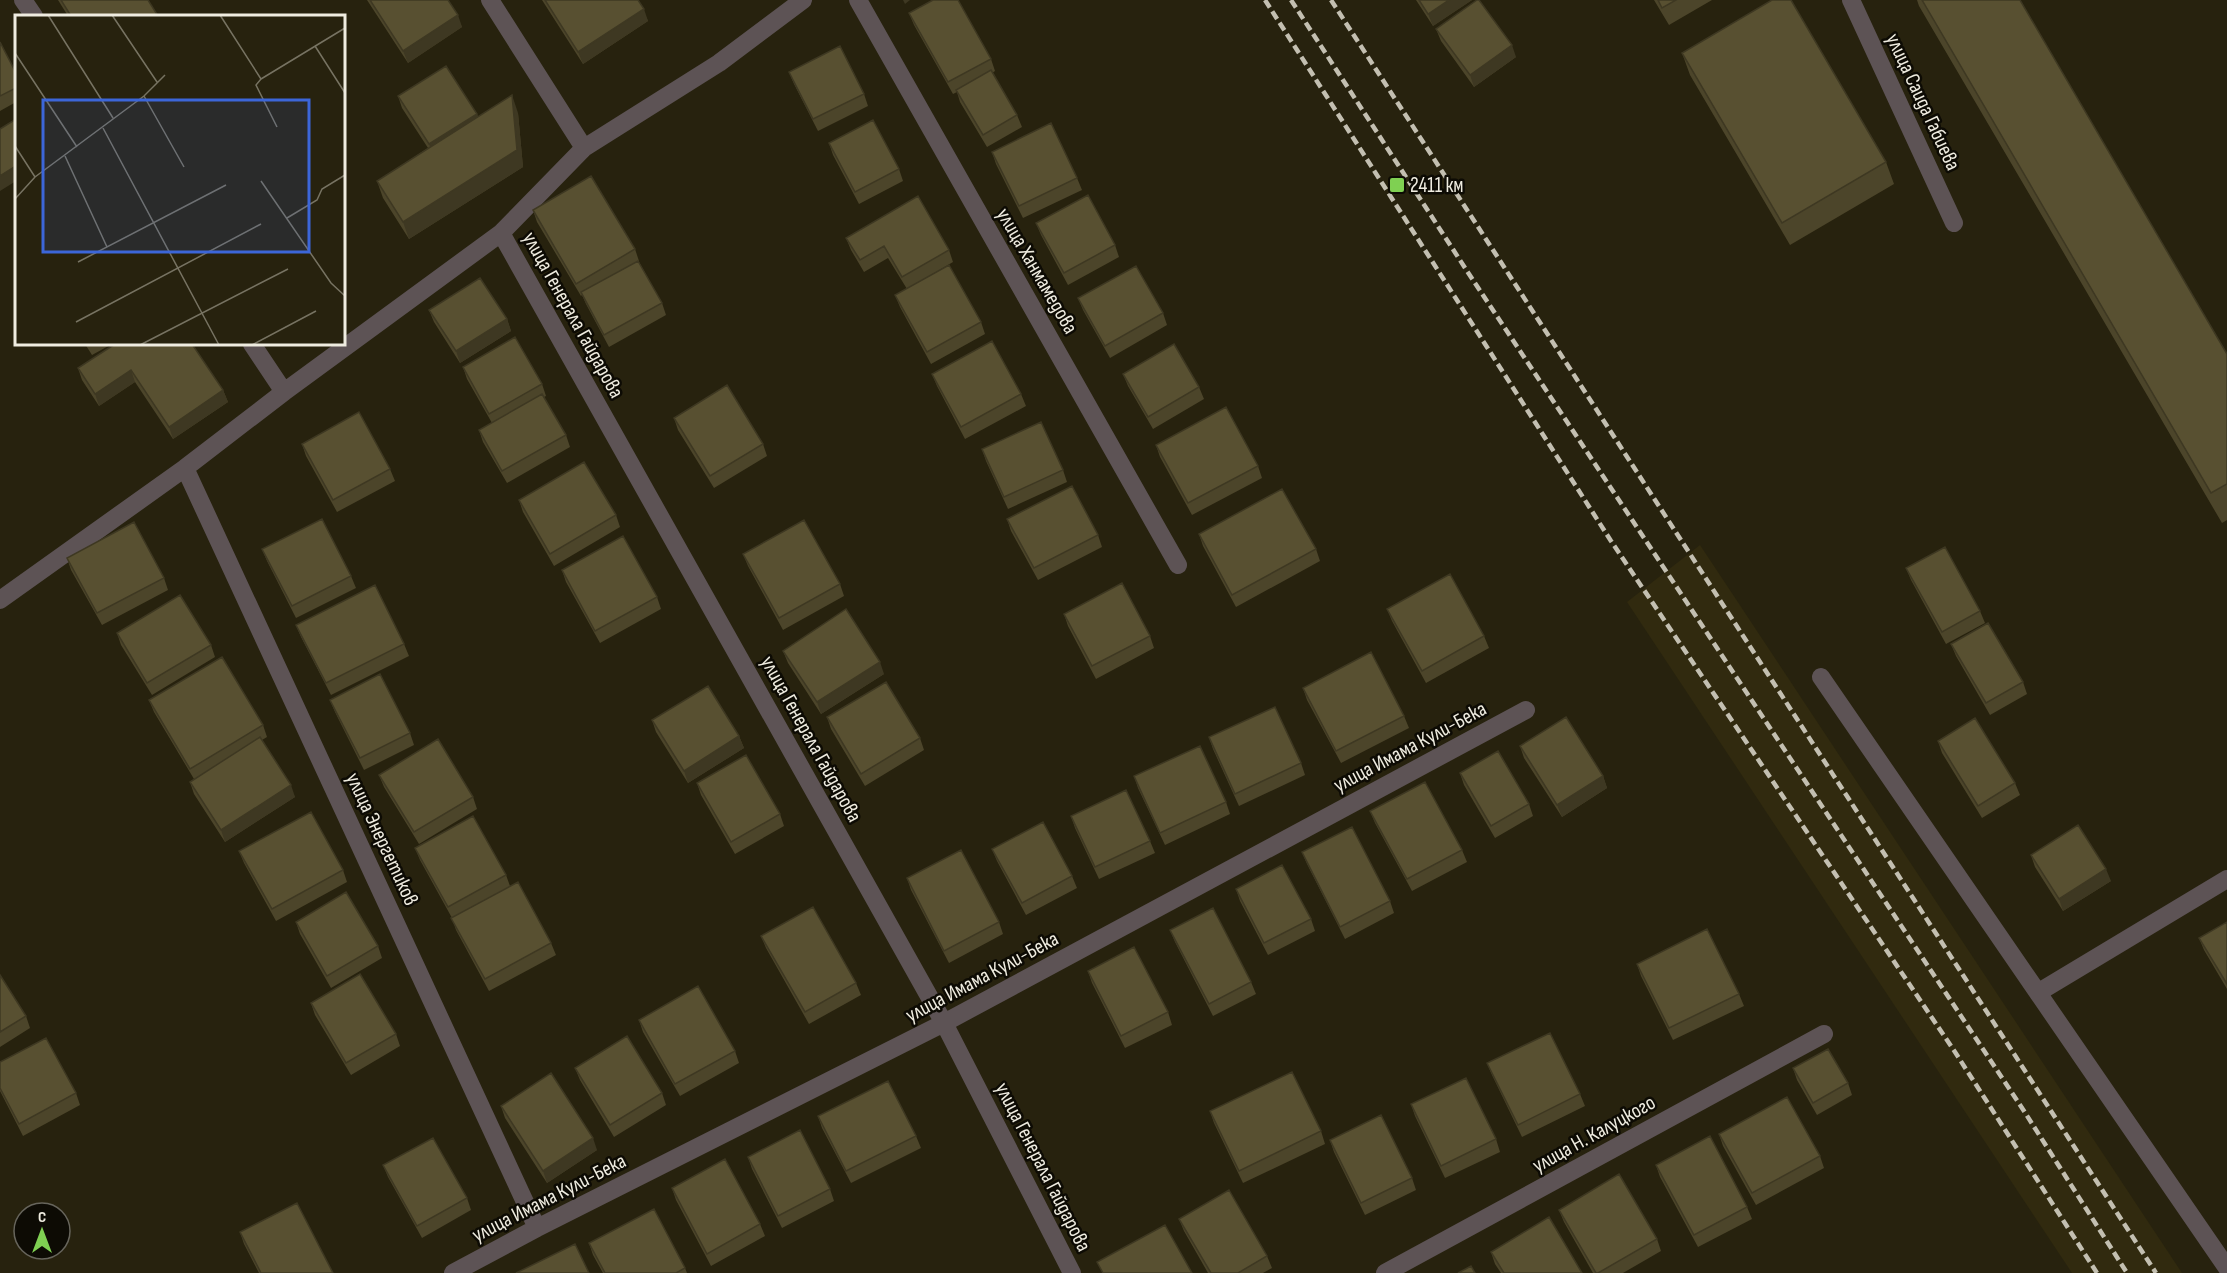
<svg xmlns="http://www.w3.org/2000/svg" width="2227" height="1273" viewBox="0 0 2227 1273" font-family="'Sofia Sans Condensed',sans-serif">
	<rect width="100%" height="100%" fill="#27220e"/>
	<path fill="#312a0f" d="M1700 545 2182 1273H2072L1627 602Z"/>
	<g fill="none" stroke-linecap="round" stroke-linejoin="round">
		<path stroke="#5d5355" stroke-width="18" d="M23 0 34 16
			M490 0 584 148
			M858 0 1178 565
			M1851 0 1954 223
			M501 233 944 1023 1072 1273
			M252 344 284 392
			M185 468 537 1228
			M0 600 185 468 284 392 501 233 584 148 719 63 803 0
			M1821 677 2227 1268
			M2039 992 2227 879
			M453 1273 537 1228 944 1023 1526 710
			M1385 1273 1824 1034"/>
		<path stroke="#c3bfb1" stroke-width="4.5" stroke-dasharray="9 4.5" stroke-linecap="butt" d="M1265 0 1611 541 1955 1052 2097 1273
			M1291 0 1469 274 2024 1111 2127 1273
			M1331 0 2156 1273"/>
	</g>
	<path fill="#4c452a" d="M58 0H148L158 16H68Z
		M367 0H448L462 27 408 63Z
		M542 0H638L648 21 583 64Z
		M1416 0H1472L1433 26Z
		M1654 0H1712L1669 25Z
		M1917 0H2020L2227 354V520L2222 523 1919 6Z
		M909 13 991 59 995 71 992 73 1017 115 1022 127 987 147 960 102 957 92 953 94 914 25Z
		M1436 29 1516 57 1474 87 1441 41Z
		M0 42 16 73V102L0 111Z
		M1682 53 1886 162 1894 184 1790 245 1690 75Z
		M789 72 864 94 868 106 818 131 794 84Z
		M398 96 477 114 478 117 518 113 523 167 409 239 383 198 377 181 428 148 402 108Z
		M829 143 899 169 903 181 859 204 833 155Z
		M992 152 1077 178 1082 190 1023 218 996 164Z
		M533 210 635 249 639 261V262L662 303 666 315 609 347 586 304 582 295 581 296 537 222Z
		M1036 223 1115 245 1119 257 1068 285 1041 235Z
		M846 238 949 250 953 262 914 285 981 322 985 334 931 364 900 307 895 295 907 289 888 258 864 272 851 250Z
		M1078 298 1163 313 1167 325 1110 358 1083 310Z
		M429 310 507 319 511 331 460 363 434 322Z
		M85 344H112L92 355Z
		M115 344 223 390 228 402 173 439 135 382 99 406 82 380 78 368Z
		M463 367 542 384 546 396 544 397 566 435 570 447 507 483 483 442 479 430 492 423 467 379Z
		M932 374 1021 394 1026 406 965 439 937 386Z
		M1123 374 1199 387 1204 399 1153 429 1128 386Z
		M674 418 763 444 767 456 714 488 678 430Z
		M302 444 390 469 395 481 337 512 306 456Z
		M1156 445 1258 466 1262 478 1192 515 1160 457Z
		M982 449 1063 470 1067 482 1008 509 986 461Z
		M519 500 616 515 620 527 554 566 523 512Z
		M1007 519 1098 535 1102 547 1038 580 1011 531Z
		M1199 534 1316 549 1320 561 1236 607 1203 546Z
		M262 549 351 576 356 588 296 618 267 561Z
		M743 554 840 584 844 596 783 630 748 566Z
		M67 558 164 578 168 590 102 625 71 570Z
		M1906 568 1980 611 1985 623 1946 644 1911 580Z
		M562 570 657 597 661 609 600 643 566 582Z
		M1387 609 1484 636 1489 648 1426 683 1392 621Z
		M1064 614 1150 636 1154 648 1096 679 1068 626Z
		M296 625 404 644 409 656 331 695 301 637Z
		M117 633 211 645 215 657 152 695 121 645Z
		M1951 644 2023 682 2027 694 1990 715 1956 656Z
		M783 651 884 674 821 714 788 663Z
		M1303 688 1404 716 1409 728 1341 763 1307 700Z
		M149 700 263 725 267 737 262 740 295 797 225 842 194 794 190 782 194 779 154 712Z
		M330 700 410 733 414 745 364 770 335 712Z
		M827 717 920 738 924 750 865 786 831 729Z
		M652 720 739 736 744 748 688 783 656 732Z
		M1209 737 1301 763 1305 775 1239 806 1213 749Z
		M1938 741 2015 783 2020 795 1982 818 1942 753Z
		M1520 746 1603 776 1607 788 1562 817 1524 758Z
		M1460 773 1529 804 1533 816 1495 838 1464 785Z
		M379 775 473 797 477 809 419 844 384 787Z
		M1134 776 1226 802 1230 814 1165 845 1138 788Z
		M697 783 780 814 784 826 735 854 701 795Z
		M1370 811 1462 850 1467 862 1412 891 1375 823Z
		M1071 816 1150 841 1155 853 1099 879 1075 828Z
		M415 848 506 875 510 886 551 943 556 955 489 991 456 930 452 918 420 860Z
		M992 849 1072 876 1077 888 1026 915 997 861Z
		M239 851 343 870 347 882 276 921 244 863Z
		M1302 852 1390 901 1394 913 1345 939 1307 864Z
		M2031 855 2111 881 2063 911 2035 867Z
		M907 878 999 922 1003 934 949 963 911 890Z
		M1236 889 1311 919 1315 931 1268 955 1240 901Z
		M296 922 378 946 382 958 331 988 300 934Z
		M2227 922V989L2204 950 2199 938Z
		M1170 930 1251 982 1256 994 1213 1016 1175 942Z
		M761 936 856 983 861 995 809 1024 766 948Z
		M1637 964 1739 994 1744 1006 1673 1040 1641 976Z
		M1088 971 1168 1012 1172 1025 1125 1048 1092 983Z
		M0 975 26 1016 30 1028 0 1047Z
		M311 1003 396 1034 400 1046 351 1075 315 1015Z
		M639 1020 735 1051 739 1063 680 1096 643 1032Z
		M0 1062 76 1093 80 1105 23 1136 0 1091Z
		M1487 1063 1580 1094 1585 1106 1522 1137 1492 1075Z
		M575 1068 662 1093 666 1105 614 1137 580 1080Z
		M1793 1068 1848 1083 1852 1095 1817 1115 1797 1080Z
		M1411 1104 1496 1139 1500 1152 1445 1178 1415 1116Z
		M501 1106 597 1150 547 1183 505 1118Z
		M1210 1111 1321 1131 1325 1144 1243 1183 1214 1123Z
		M818 1116 916 1136 921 1148 851 1183 822 1128Z
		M1719 1134 1820 1156 1824 1168 1756 1205 1723 1146Z
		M1330 1140 1412 1178 1416 1190 1365 1215 1334 1152Z
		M748 1157 830 1189 834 1201 782 1228 752 1169Z
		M383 1165 467 1198 471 1210 422 1238 388 1177Z
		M1656 1165 1747 1207 1752 1219 1698 1247 1660 1177Z
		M672 1188 760 1224 765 1236 711 1266 676 1200Z
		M1559 1210 1657 1239 1661 1251 1623 1273H1593L1564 1222Z
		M1179 1219 1267 1256 1272 1268 1263 1273H1208L1184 1231Z
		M240 1232 333 1273H259L244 1244Z
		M589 1243 685 1268 687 1273H603L593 1255Z
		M1491 1252 1582 1273H1501L1495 1264Z"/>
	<path fill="#3e3822" d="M903 0H910L905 4Z
		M1449 0H1472L1433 26 1428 14Z
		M644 9 648 21 583 64 578 52Z
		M458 15 462 27 408 63 403 51Z
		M1512 45 1516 57 1474 87 1470 75Z
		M512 95 518 113 523 167 409 239 403 222Z
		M477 114 481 126 433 156 429 144Z
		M16 166V181L0 191V176Z
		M507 319 511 331 460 363 456 351Z
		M131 370 135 382 99 406 95 394Z
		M223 390 228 402 173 439 169 427Z
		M880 662 884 674 821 714 817 702Z
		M739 736 744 748 688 783 684 771Z
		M1603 776 1607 788 1562 817 1557 805Z
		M291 785 295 797 225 842 221 830Z
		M2106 869 2111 881 2063 911 2059 899Z
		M593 1138 597 1150 547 1183 543 1171Z"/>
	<path fill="#585031" stroke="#3e3822" stroke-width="1.5" d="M61 0H148L158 16H71Z
		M370 0H448L458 15 403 51Z
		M545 0H638L644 9 578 52Z
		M933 0H958L991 59 948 82 909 13Z
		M1419 0H1449L1428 14Z
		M1477 0H1479L1512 45 1470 75 1436 29Z
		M1658 0H1676L1662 8Z
		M1772 0H1791L1886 162 1782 223 1682 53Z
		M1922 0H2020L2227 354V484L2211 493Z
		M0 42 16 73V88L0 96Z
		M840 46 864 94 813 119 789 72Z
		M446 66 477 114 429 144 398 96Z
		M991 70 1017 115 983 135 956 90Z
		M512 95 517 150 403 222 377 181Z
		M16 119V166L0 176V129Z
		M873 120 899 169 855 192 829 143Z
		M1051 123 1077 178 1019 206 992 152Z
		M591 176 635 249 576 284 533 210Z
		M1088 195 1115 245 1064 273 1036 223Z
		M918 196 949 250 902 277 884 246 860 260 846 238Z
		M638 261 662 303 604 335 581 292Z
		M949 265 981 322 927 352 895 295Z
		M1136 266 1163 313 1105 346 1078 298Z
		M480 278 507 319 456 351 429 310Z
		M515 337 542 384 489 414 463 367Z
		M992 341 1021 394 961 427 932 374Z
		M115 344H192L223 390 169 427 131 370 95 394 78 368Z
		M1174 344 1199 387 1148 417 1123 374Z
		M727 385 763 444 710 476 674 418Z
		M542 394 566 435 502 471 479 430Z
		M1226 407 1258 466 1188 503 1156 445Z
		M359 412 390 469 333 500 302 444Z
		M1041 422 1063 470 1004 497 982 449Z
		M584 462 616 515 550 554 519 500Z
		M1072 486 1098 535 1034 568 1007 519Z
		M1282 489 1316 549 1232 595 1199 534Z
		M322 519 351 576 292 606 262 549Z
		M804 520 840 584 779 618 743 554Z
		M134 522 164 578 97 613 67 558Z
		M623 536 657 597 595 631 562 570Z
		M1945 547 1980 611 1942 632 1906 568Z
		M1450 574 1484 636 1422 671 1387 609Z
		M1122 583 1150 636 1092 666 1064 614Z
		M375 585 404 644 326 683 296 625Z
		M180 595 211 645 147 683 117 633Z
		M846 609 880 662 817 702 783 651Z
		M1988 623 2023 682 1986 703 1951 644Z
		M1371 652 1404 716 1336 751 1303 688Z
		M222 657 263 725 190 769 149 700Z
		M380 674 410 733 360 758 330 700Z
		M886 682 920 738 861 774 827 717Z
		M708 686 739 736 684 771 652 720Z
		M1275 707 1301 763 1235 794 1209 737Z
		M1566 717 1603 776 1557 805 1520 746Z
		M1975 718 2015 783 1978 806 1938 741Z
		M260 737 291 785 221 830 190 782Z
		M438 739 473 797 414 832 379 775Z
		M1200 746 1226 802 1160 833 1134 776Z
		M1498 751 1529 804 1491 826 1460 773Z
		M746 755 780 814 731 842 697 783Z
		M1425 782 1462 850 1407 879 1370 811Z
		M1126 790 1150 841 1095 867 1071 816Z
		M311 812 343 870 272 909 239 851Z
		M473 816 506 875 448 907 415 848Z
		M1043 822 1072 876 1022 903 992 849Z
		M2078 825 2106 869 2059 899 2031 855Z
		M1352 827 1390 901 1340 927 1302 852Z
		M961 850 999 922 944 951 907 878Z
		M1282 865 1311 919 1264 943 1236 889Z
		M518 882 551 943 485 979 451 918Z
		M346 892 378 946 327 976 296 922Z
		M813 907 856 983 805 1012 761 936Z
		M1213 908 1251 982 1209 1004 1170 930Z
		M2227 922V984L2199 938Z
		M1707 929 1739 994 1669 1028 1637 964Z
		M1134 947 1168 1012 1121 1036 1088 971Z
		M360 974 396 1034 346 1063 311 1003Z
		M0 975 26 1016 0 1032Z
		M698 986 735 1051 675 1084 639 1020Z
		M1550 1033 1580 1094 1518 1125 1487 1063Z
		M627 1036 662 1093 610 1125 575 1068Z
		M46 1038 76 1093 19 1124 0 1088V1062Z
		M1828 1049 1848 1083 1813 1103 1793 1068Z
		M1292 1072 1321 1131 1239 1171 1210 1111Z
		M551 1073 593 1138 543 1171 501 1106Z
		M1466 1078 1496 1139 1441 1166 1411 1104Z
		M888 1081 916 1136 846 1171 818 1116Z
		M1787 1097 1820 1156 1752 1193 1719 1134Z
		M1381 1115 1412 1178 1361 1203 1330 1140Z
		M800 1130 830 1189 778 1216 748 1157Z
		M1710 1136 1747 1207 1694 1235 1656 1165Z
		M433 1138 467 1198 417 1226 383 1165Z
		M725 1159 760 1224 707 1254 672 1188Z
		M1619 1174 1657 1239 1598 1273H1596L1559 1210Z
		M1229 1190 1267 1256 1238 1273H1211L1179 1219Z
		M297 1203 333 1273H261L240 1232Z
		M654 1209 685 1268 676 1273H605L589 1243Z
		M1549 1217 1582 1273H1504L1491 1252Z
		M1165 1225 1192 1273H1103L1097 1262Z
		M575 1244 589 1273H516Z
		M1471 1266 1475 1273H1458Z"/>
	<rect fill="#7fd052" stroke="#0d0b04" stroke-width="2" x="1389" y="177" width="16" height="16" rx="3"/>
	<g text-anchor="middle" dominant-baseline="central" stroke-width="5" stroke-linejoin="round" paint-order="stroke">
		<g font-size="21" fill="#efece0" stroke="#0d0b04">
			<text transform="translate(1923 102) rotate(65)">улица Саида Габиева</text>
			<text transform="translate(1037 271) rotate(60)">улица Ханмамедова</text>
			<text transform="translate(573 315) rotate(61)">улица Генерала Гайдарова</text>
			<text transform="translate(811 739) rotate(61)">улица Генерала Гайдарова</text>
			<text transform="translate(1410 747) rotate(-28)">улица Имама Кули-Бека</text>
			<text transform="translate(382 839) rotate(65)">улица Энергетиков</text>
			<text transform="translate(982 977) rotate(-28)">улица Имама Кули-Бека</text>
			<text transform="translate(1594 1134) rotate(-29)">улица Н. Калуцкого</text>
			<text transform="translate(1043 1167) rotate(63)">улица Генерала Гайдарова</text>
			<text transform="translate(549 1198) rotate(-27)">улица Имама Кули-Бека</text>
		</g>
		<g font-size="21" fill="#efece0" stroke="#0d0b04" text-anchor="start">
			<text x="1410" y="185">2411 км</text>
		</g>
	</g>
	<g transform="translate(15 15)">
		<rect width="330" height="330" fill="#27220e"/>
		<path fill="none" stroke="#777362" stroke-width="1.5" d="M33 0 98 103M97 0 142 67M205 0 246 64 241 70 262 112M300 31 330 78M0 38 62 132M246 64 330 13M129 81 169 152M88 113 204 330M0 131 20 162M50 141 92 232M246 166 316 268 330 281M0 184 20 162 129 81 150 60M272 203 302 185 307 174 330 160M63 247 211 170M61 307 246 209M125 330 273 254M237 330 301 296"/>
		<path fill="#3c66d9" fill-opacity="0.15" stroke="#3c66d9" stroke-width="3" d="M28 85H294V237H28Z"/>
		<rect width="330" height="330" fill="none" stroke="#efece0" stroke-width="3"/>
	</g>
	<g transform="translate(42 1231)"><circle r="28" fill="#0d0b04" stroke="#67655c" stroke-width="1.5"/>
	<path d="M0-4.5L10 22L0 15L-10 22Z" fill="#7fd052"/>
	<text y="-9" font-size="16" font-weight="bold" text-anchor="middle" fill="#efece0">С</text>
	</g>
</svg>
